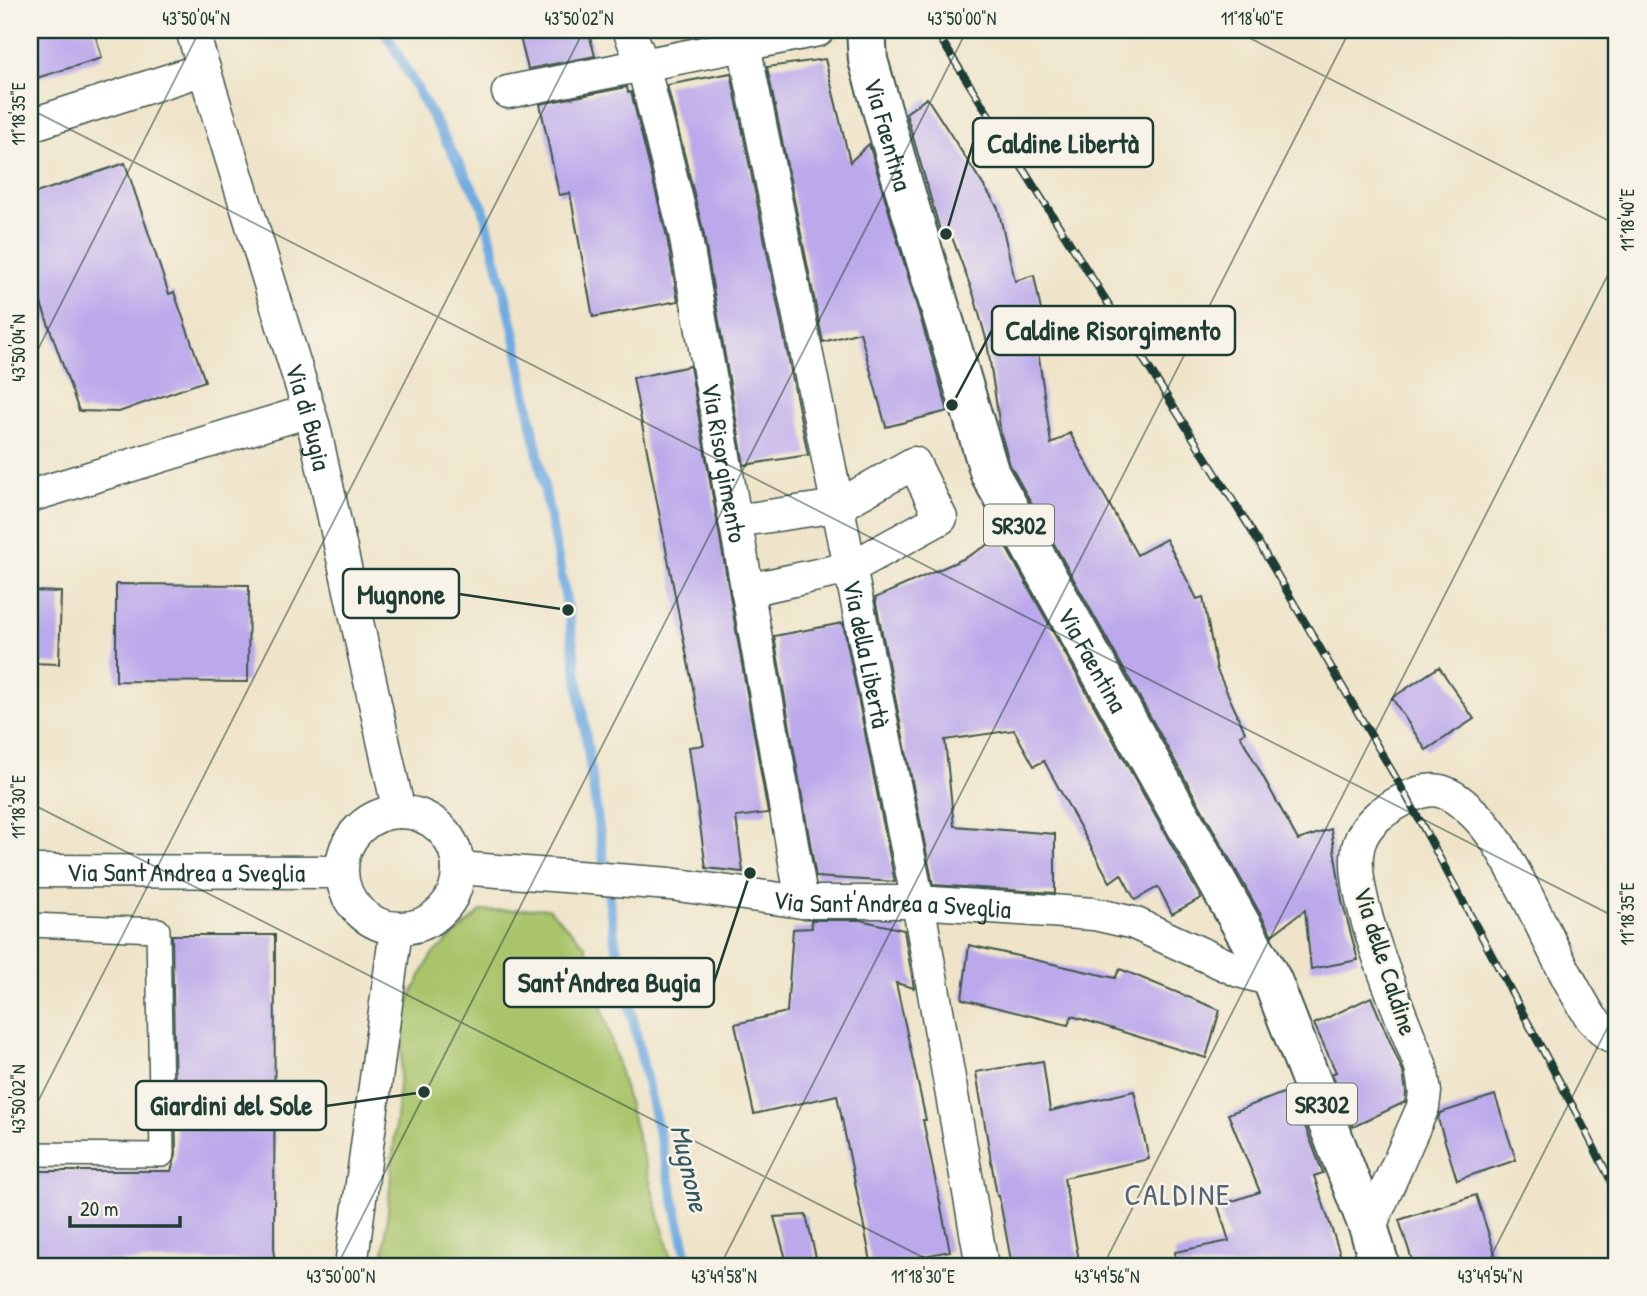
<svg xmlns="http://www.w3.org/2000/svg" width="1647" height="1296" viewBox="0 0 1647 1296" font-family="'Patrick Hand',sans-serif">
	<rect width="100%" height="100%" fill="#f7f3e8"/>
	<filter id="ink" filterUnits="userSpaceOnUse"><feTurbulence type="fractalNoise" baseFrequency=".0143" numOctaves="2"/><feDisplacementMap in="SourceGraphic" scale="14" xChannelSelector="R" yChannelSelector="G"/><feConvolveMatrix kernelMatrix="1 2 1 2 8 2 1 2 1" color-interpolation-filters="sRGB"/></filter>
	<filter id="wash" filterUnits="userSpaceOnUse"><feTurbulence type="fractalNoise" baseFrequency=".00686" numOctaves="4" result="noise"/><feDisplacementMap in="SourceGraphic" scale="28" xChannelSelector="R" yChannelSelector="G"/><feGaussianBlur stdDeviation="1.57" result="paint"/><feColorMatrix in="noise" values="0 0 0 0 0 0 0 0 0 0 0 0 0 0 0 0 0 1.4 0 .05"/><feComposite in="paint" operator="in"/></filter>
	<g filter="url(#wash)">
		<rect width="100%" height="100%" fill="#efe4c9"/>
		<path fill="#a9c46a" stroke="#64804f" stroke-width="2" d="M548 908 585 945 673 1266H383L406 1006 431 956 481 911Z"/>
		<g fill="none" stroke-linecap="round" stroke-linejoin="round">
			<path stroke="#70abe1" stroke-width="10" d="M384 30 483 207 513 326 568 610 615 941 689 1266"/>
		</g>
		<g id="blocks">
			<path fill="#bba9eb" d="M30 30H94L102 58 30 80Z
				M518 30H588L595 56 528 69Z
				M825 59 850 162 869 144 948 411 886 427 860 332 823 342 767 67Z
				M731 73 808 455 744 465 703 230 667 85Z
				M627 87 628 93 631 92 667 237 678 301 593 317 570 193 559 195 540 104Z
				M927 98 998 208 1015 281 1034 275 1044 326 1035 329 1051 444 1070 433 1137 555 1166 539 1197 599 1203 597 1217 670 1245 732 1240 735 1298 840 1331 829 1342 901 1358 960 1311 969 1305 910 1272 935 1010 465 1001 434 987 342 974 296 950 232 942 237 906 113Z
				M125 163 169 294 174 292 205 381 119 412 79 411 30 272V195Z
				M690 366 768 813 736 817 743 872 706 868 689 747 704 745 633 378Z
				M1002 540 1201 898 1172 914 1158 887 1135 900 1121 874 1110 882 1044 761 1034 766 1014 730 945 740 954 826 1055 834V893L933 885 875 598 965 558 993 542Z
				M116 584 249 585 248 682 116 681Z
				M30 591 61 592 59 664 30 663Z
				M843 623 895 882 816 877 774 636Z
				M1439 667 1474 719 1426 750 1392 698Z
				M811 920H860L904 930 914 988 896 983 926 1120H923L950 1251 872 1266 837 1095 754 1114 735 1024 787 1012 793 929 812 928Z
				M172 935H275L274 1260 30 1262V1171H171L176 1155Z
				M969 945 1115 978 1120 969 1220 1010 1206 1058 1072 1016 1068 1025 962 999Z
				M1371 997 1403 1072 1406 1092 1405 1102 1353 1127 1332 1074 1336 1072 1314 1024Z
				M1043 1061 1050 1111 1134 1091 1149 1159 1064 1178 1080 1266H1012L999 1196H997L976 1072Z
				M1291 1090 1323 1173 1314 1176 1344 1266H1176L1175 1252 1229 1241 1218 1206 1260 1192 1228 1114Z
				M1495 1095 1516 1160 1457 1180 1438 1119 1440 1113Z
				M1476 1195 1499 1266H1414L1399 1220Z
				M806 1215 818 1266H788L774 1217Z"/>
		</g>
	</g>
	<g filter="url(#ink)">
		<use href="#blocks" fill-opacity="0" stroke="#3e564a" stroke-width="2"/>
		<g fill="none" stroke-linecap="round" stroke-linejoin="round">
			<g stroke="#3e564a" stroke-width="26">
				<path id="pedestrian" d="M30 925 158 930 162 1155 30 1154"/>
			</g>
			<g stroke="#3e564a" stroke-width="35">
				<g id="minor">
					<path id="s1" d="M192 30 314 427 399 812"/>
					<path id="s2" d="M629 30 643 65 685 233 802 902"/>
					<path id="s3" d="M744 45 918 902 982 1266"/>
					<path d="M508 92 818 30"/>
					<path d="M30 125 204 69"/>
					<path d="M30 496 309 411"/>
					<path d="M735 521 838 506 914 463 941 518 850 568 747 590"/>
					<circle cx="400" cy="870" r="58"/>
					<path id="s4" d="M458 868 670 884 802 902H918L1094 914 1134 923 1239 971 1272 980"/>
					<path id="s5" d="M30 871 341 872"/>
					<path d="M1369 1229 1423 1107 1425 1092 1421 1067C1403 1018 1345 890 1359 844 1366 822 1384 810 1403 800 1431 784 1446 788 1469 809 1495 832 1509 862 1525 892 1547 935 1566 979 1592 1019L1607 1034 1617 1038"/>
					<path d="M351 1266 396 929"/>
				</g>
			</g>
			<g stroke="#3e564a" stroke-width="42">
				<g id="primary">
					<path id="s6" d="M866 30 868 60 903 184 990 474 1272 980 1369 1229 1380 1266"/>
				</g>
			</g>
			<use href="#pedestrian" stroke="#fff" stroke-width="23"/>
			<use href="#minor" stroke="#fff" stroke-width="32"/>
			<use href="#primary" stroke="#fff" stroke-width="38"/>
			<g stroke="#1f3d34" stroke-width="8">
				<path id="rail" d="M935 30 1247 523 1407 797 1578 1116 1617 1193"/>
			</g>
			<use href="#rail" stroke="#f7f3e8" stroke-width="5" stroke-dasharray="16" stroke-linecap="butt"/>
		</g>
	</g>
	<path fill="none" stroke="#1f3d34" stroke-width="2" stroke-opacity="0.45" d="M1234 30 1617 225M30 109 1617 918M30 365 200 30M30 803 940 1266M30 1117 584 30M337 1266 967 30M720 1266 1350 30M1103 1266 1617 257M1486 1266 1617 1009"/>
	<g text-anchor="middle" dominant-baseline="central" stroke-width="5" stroke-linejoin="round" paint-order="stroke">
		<g fill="#f7f3e8" stroke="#60746a" stroke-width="2">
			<rect x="984" y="504.5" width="70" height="41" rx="5"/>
			<rect x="1287" y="1083.5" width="70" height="41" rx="5"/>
		</g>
		<g font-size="24" font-weight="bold" fill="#1f3d34">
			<text x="1019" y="525">SR302</text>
			<text x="1322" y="1104">SR302</text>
		</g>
		<g font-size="26" fill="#1f3d34" stroke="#f7f3e8">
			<text stroke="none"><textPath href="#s6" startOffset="107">Via Faentina</textPath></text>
			<text stroke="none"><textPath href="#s1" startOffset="404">Via di Bugia</textPath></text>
			<text stroke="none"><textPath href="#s2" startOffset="444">Via Risorgimento</textPath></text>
			<text stroke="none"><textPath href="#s3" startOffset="621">Via della Libertà</textPath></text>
			<text stroke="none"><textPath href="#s6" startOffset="674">Via Faentina</textPath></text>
			<text stroke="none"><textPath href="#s5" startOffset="156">Via Sant'Andrea a Sveglia</textPath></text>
			<text stroke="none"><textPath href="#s4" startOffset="436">Via Sant'Andrea a Sveglia</textPath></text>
			<text transform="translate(1386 961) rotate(72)">Via delle Caldine</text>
		</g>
		<g font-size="28" font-style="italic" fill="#33585f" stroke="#f7f3e8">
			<text transform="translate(690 1168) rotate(77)">Mugnone</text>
		</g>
		<g font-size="30" letter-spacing="2" fill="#566374" stroke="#f7f3e8">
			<text x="1178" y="1194">CALDINE</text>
		</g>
	</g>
	<path fill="none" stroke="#1f3d34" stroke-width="2.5" d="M946 234L973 143M952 405L992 330M568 610L459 594M750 873L714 982M424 1092L326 1106"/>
	<g fill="#1f3d34" stroke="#f7f3e8" stroke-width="2.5">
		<circle cx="946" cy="234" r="7"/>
		<circle cx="952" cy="405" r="7"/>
		<circle cx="568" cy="610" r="7"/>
		<circle cx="750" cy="873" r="7"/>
		<circle cx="424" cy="1092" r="7"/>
	</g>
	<g fill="#f7f3e8" stroke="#1f3d34" stroke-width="2.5">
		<rect x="973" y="118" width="180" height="49" rx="7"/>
		<rect x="992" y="306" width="243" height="49" rx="7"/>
		<rect x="343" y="569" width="116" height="49" rx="7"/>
		<rect x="504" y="958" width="210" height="49" rx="7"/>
		<rect x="136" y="1081" width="190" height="49" rx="7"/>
	</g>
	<g font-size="28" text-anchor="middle" font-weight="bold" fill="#1f3d34">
		<text x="1063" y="153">Caldine Libertà</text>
		<text x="1113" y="340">Caldine Risorgimento</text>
		<text x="401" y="604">Mugnone</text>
		<text x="609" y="992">Sant'Andrea Bugia</text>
		<text x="231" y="1115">Giardini del Sole</text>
	</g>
	<rect width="1647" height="1296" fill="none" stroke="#f7f3e8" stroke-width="77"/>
	<path d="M70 1216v10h110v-10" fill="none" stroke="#1f3d34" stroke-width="3.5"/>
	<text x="80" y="1216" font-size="21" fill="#1f3d34" stroke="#f7f3e8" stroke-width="5" paint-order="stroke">20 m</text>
	<rect x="38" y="38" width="1570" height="1220" fill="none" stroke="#1f3d34" stroke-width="2.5"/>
	<g font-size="18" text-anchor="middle" fill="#1f3d34">
		<text x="196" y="25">43°50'04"N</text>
		<text x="579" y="25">43°50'02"N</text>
		<text x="962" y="25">43°50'00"N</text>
		<text x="1252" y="25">11°18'40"E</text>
		<text transform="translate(19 114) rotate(-90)" y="6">11°18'35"E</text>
		<text transform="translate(1628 220) rotate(-90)" y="6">11°18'40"E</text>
		<text transform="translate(19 348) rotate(-90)" y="6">43°50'04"N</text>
		<text transform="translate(19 807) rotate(-90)" y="6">11°18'30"E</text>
		<text transform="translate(1628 914) rotate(-90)" y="6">11°18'35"E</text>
		<text transform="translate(19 1099) rotate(-90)" y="6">43°50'02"N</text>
		<text x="341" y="1283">43°50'00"N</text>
		<text x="724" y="1283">43°49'58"N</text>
		<text x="923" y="1283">11°18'30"E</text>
		<text x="1107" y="1283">43°49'56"N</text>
		<text x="1490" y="1283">43°49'54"N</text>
	</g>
</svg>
